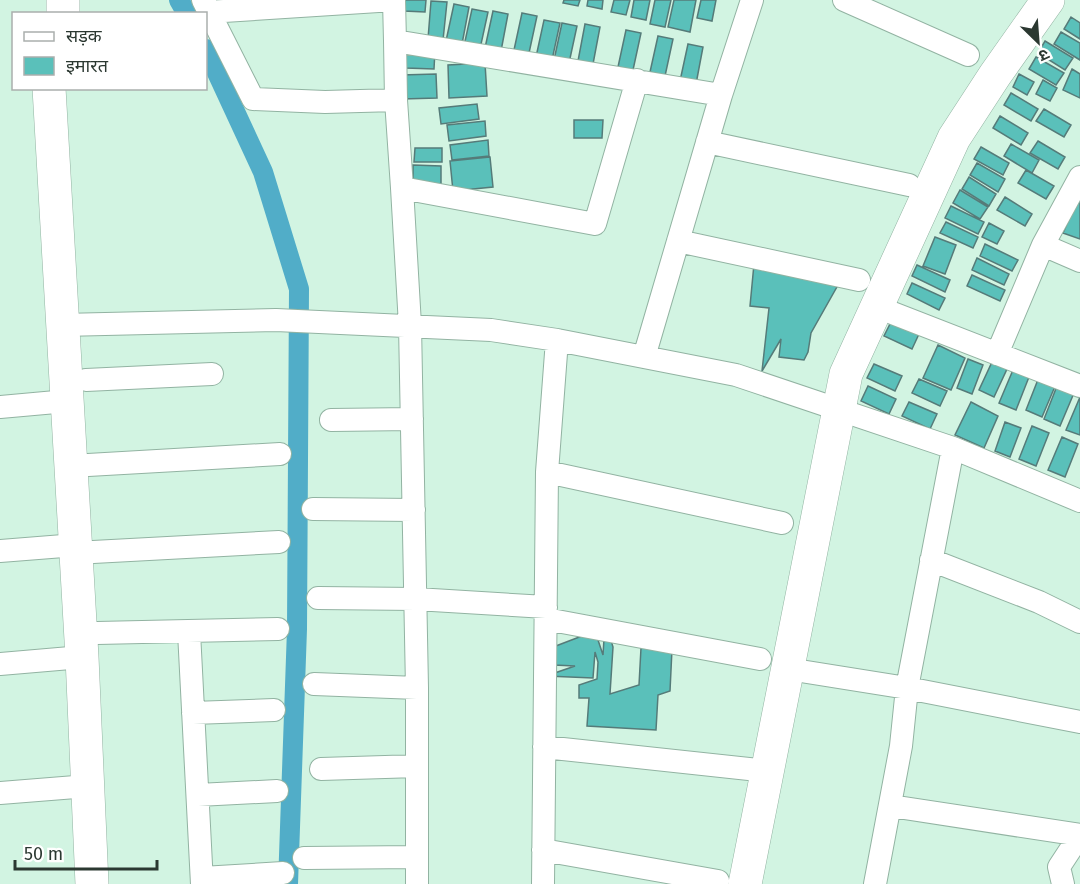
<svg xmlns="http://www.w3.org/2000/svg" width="1080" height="884" viewBox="0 0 1080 884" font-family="'Fira Sans','Noto Sans Devanagari',sans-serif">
	<rect width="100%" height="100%" fill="#d2f4e2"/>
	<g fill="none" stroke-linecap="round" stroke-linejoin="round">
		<path stroke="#51adc8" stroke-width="20" d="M179 0 187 14
			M206 49 263 172 299 289 297 629 288 884"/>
	</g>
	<path fill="#5ac0ba" stroke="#557b79" stroke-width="1.5" d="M405 0H426L425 12 404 11Z
		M564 0H580L578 6 563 3Z
		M588 0H603L602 9 587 6Z
		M614 0H630L626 15 611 12Z
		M634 0H650L646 20 631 17Z
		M655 0H671L665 27 650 24Z
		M674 0H696L690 32 668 27Z
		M701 0H716L712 21 697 18Z
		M431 1 447 2 443 40 428 39Z
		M454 4 469 7 462 44 446 41Z
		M472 9 488 12 480 49 464 46Z
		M493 11 508 14 501 51 485 48Z
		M522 13 537 16 529 53 514 50Z
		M1071 17 1080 23V39L1064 29Z
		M544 20 560 23 552 60 536 57Z
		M562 23 577 26 569 63 554 60Z
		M585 24 600 27 593 64 578 61Z
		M626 30 641 33 633 70 618 67Z
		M1061 32 1080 43V60L1054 44Z
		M658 36 673 39 665 76 650 72Z
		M1045 41 1073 58 1065 70 1038 53Z
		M688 44 703 47 696 84 680 81Z
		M406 50H435L434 69 406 68Z
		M1036 57 1064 73 1056 85 1029 69Z
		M485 63 487 96 449 98 448 65Z
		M1072 69 1080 74V98L1063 90Z
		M436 74 437 98 402 99 401 75Z
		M1019 74 1034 82 1027 95 1013 87Z
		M1043 80 1057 88 1050 101 1036 94Z
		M1011 93 1038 109 1031 121 1004 105Z
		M477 104 479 119 441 124 439 108Z
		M1044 109 1071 125 1064 137 1036 121Z
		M1000 116 1028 133 1021 145 993 128Z
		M574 120H603L602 138H574Z
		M485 121 486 136 449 141 447 125Z
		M488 140 489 156 452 160 450 145Z
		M1038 141 1065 157 1058 169 1030 153Z
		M1011 144 1039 160 1032 173 1004 156Z
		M981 147 1009 163 1003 175 974 159Z
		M415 148H442V162H414Z
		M490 157 493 187 453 191 450 161Z
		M977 163 1005 179 998 192 970 175Z
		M413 165 441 166V184H413Z
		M1026 170 1054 186 1046 199 1018 183Z
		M969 177 996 194 989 206 962 189Z
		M960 190 988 207 980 219 953 203Z
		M1080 194V239L1063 233Z
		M1005 197 1032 214 1025 226 997 210Z
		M951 206 984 222 978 234 945 218Z
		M946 222 978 237 973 248 940 233Z
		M989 223 1004 231 997 244 982 237Z
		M935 237 956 245 945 274 923 266Z
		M985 244 1018 260 1012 271 980 256Z
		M977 258 1009 274 1004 285 972 270Z
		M754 264 838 285 811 333 808 352 804 360 779 357 781 339 762 371 769 308 750 306Z
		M917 265 950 280 945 292 912 276Z
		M972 275 1005 290 1000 301 967 286Z
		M912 283 945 298 939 310 907 294Z
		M891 322 919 334 912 349 884 336Z
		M938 345 965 358 951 390 923 378Z
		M968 359 983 365 972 394 957 388Z
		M992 362 1007 369 994 397 979 390Z
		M874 364 902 376 895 391 867 378Z
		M1013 370 1029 377 1016 410 999 403Z
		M1039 377 1056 384 1042 417 1026 410Z
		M919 379 947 391 940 406 912 393Z
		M868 386 896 399 889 414 861 401Z
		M1057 386 1074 393 1060 426 1044 419Z
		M1080 397V435L1066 430Z
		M909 402 937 414 930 429 902 416Z
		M971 402 998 416 984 448 955 435Z
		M1005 422 1021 428 1010 457 995 451Z
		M1032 426 1049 433 1036 466 1019 459Z
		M1062 437 1078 444 1065 477 1048 470Z
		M595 631 603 655 604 639 610 637 613 647 610 694 639 685 641 648 672 649 670 691 658 695 656 730 587 726 589 698H579V685L597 679 598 662 595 652 593 678 546 676 575 666 554 665 548 649Z"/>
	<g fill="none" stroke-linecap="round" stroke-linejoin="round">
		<g stroke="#92b3a2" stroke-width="24">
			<path id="street" d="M203 0 253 99 325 102 396 100
				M394 0 395 41 721 95
				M844 0 968 55
				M208 12 394 0
				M395 41 396 100 402 188 595 224 637 80
				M707 142 909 185
				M678 241 859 280
				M1043 245 1080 261
				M877 307 1080 386
				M62 325 276 320 491 330 557 340 736 375 953 448 1080 501
				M557 340 547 472 782 523
				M997 354 1043 245 1080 177
				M644 357 721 95 752 0
				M86 380 212 374
				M0 407 67 401
				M331 420 412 419
				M88 465 280 454
				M313 509 414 510
				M0 551 76 545
				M93 552 279 542
				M931 560 1039 602 1080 622
				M318 598 416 599 546 607
				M546 619 760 659
				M189 632 202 884
				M97 633 278 629
				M0 664 82 657
				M788 669 907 688 1080 722
				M314 684 417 688 410 325 402 188
				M193 713 274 710
				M544 747 768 771
				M321 769 417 766
				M0 793 88 786
				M198 795 277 791
				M891 806 1080 835
				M543 850 718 881
				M304 858 417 857
				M202 878 283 873
				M417 884V688
				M543 884 547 472
				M875 884 901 746 907 688 953 448
				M1063 884 1059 867 1080 835"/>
		</g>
		<g stroke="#92b3a2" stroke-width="34">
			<path id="secondary" d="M63 0V14
				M49 88 82 657 92 884
				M745 884 846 374 954 138 995 75 1048 0"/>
		</g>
		<use href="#street" stroke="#fff" stroke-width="22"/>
		<use href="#secondary" stroke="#fff" stroke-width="33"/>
	</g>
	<rect x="12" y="12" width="195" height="78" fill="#ffffff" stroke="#aaafad" stroke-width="1.5"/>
	<rect x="24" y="32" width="30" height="9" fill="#ffffff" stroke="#aaafad" stroke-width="1.5"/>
	<text x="66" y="42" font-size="18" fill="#2b3831">सड़क</text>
	<rect x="24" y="57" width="30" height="18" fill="#5ac0ba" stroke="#aaafad" stroke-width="1.5"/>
	<text x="66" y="72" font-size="18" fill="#2b3831">इमारत</text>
	<g transform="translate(1038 42) rotate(155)" stroke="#ffffff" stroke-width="4.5" paint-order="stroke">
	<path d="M0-4.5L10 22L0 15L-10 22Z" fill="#2b3831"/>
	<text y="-9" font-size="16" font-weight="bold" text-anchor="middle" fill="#2b3831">उ</text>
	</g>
	<path d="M15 860v9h142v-9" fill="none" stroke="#2b3831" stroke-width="3"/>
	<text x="24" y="860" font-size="18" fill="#2b3831" stroke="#ffffff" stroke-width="4.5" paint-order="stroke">50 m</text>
</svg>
